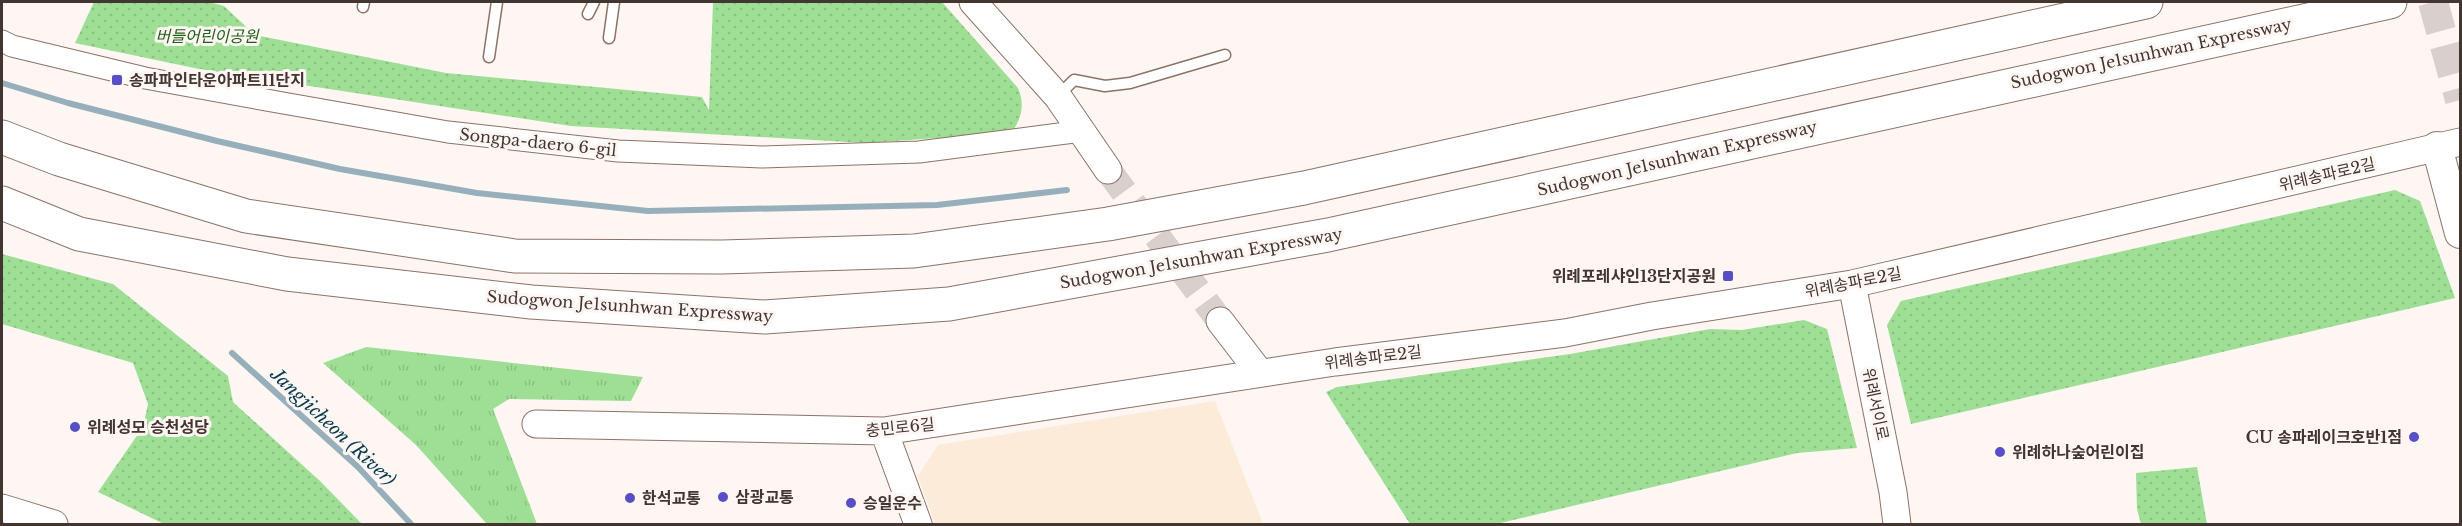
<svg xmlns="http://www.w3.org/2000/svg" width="2462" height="526" viewBox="0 0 2462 526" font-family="'Libre Baskerville','Noto Sans KR',serif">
	<defs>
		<pattern id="grass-tufts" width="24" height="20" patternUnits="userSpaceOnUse" patternTransform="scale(1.5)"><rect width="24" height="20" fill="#9fdf95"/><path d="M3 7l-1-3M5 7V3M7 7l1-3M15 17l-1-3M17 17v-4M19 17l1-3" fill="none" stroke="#8ac081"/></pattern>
		<pattern id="park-dots" width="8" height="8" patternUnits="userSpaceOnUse" patternTransform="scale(1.5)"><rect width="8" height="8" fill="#9fdf95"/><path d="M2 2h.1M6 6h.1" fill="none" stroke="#8ac081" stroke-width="1.8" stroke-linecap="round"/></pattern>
	</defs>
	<rect width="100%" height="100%" fill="#fdf6f3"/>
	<path fill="#fbebd8" d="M1215 401 1263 524H935L918 476 938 445Z"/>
	<path fill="url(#grass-tufts)" d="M366 347 643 377 631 401 509 399 493 409 537 524H487L416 445 323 363Z"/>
	<path fill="url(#park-dots)" d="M94 2H209L224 6 255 35 446 73 702 97 709 110 713 2H942L1018 88C1025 104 1022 119 1011 133L865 143 571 126 199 69 75 43Z
		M2395 190 2420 201 2455 298 1911 424 1887 325 1901 301Z
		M2 254 113 284 228 376 233 402 320 481 362 524H164L98 492 143 427 148 404 133 363 2 324Z
		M1804 320 1827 329 1857 448 1797 453 1496 524H1410L1326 392 1337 387 1570 354 1710 329 1742 330Z
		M2197 467 2207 524H2141L2137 509 2136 473Z"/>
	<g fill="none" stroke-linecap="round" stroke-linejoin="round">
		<path stroke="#97aebb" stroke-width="6" d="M2 83 68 103 217 141 340 169 477 193 648 211 937 205 1067 190
			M232 353 358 467 411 524"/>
		<path stroke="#d8d0cc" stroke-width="27" stroke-dasharray="27 14" stroke-linecap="butt" d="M1108 170 1220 321"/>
		<path stroke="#d8d0cc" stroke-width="30" stroke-dasharray="30 15" stroke-linecap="butt" d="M2433 2 2460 100"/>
		<g stroke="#8e7266" stroke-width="13">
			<path id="service" d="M363 7 364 2
				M588 14 594 2
				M609 38 614 2
				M489 57 497 2
				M1059 95 1074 80 1105 86 1130 83 1225 55"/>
		</g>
		<g stroke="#8e7266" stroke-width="23">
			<path id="minor" d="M2 41 12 46 145 78 283 103 448 132 618 151 762 157 919 152 1082 131"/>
		</g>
		<g stroke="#8e7266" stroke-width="29">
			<path id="tertiary" d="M973 2 1058 97 1108 170
				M1852 284 1893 492 1897 524
				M1220 321 1260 373
				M536 424 884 431 1335 362 1565 333 1652 316 1852 284 2460 142
				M884 431 918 524
				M2 508 54 524"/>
		</g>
		<g stroke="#8e7266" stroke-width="32">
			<path id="secondary" d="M2437 147 2460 233"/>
		</g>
		<g stroke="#8e7266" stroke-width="35">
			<path id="motorway" d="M2 137 59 159 246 216 515 256 722 257 914 251 1108 224 1304 188 2146 2
				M2 203 79 234 287 274 531 302 765 317 949 304 1328 235 2390 2"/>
		</g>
		<use href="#service" stroke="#fff" stroke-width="10"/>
		<use href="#minor" stroke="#fff" stroke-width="21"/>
		<use href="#tertiary" stroke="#fff" stroke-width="27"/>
		<use href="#secondary" stroke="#fff" stroke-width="30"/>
		<use href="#motorway" stroke="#fff" stroke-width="33"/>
	</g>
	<g fill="#584ec6" stroke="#fdf6f3" stroke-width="2">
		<rect x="111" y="74" width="12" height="12" rx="3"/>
		<rect x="1722" y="270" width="12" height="12" rx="3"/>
		<circle cx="75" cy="427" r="6"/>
		<circle cx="2414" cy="437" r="6"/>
		<circle cx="2000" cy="452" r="6"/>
		<circle cx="723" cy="497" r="6"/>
		<circle cx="630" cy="498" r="6"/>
		<circle cx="851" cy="503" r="6"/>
	</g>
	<g text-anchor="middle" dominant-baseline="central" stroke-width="6" stroke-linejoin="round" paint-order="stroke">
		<g font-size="16" font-style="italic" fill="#1f5e16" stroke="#fdf6f3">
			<text x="207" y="36">버들어린이공원</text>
		</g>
		<g font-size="16" fill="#433631" stroke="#fdf6f3">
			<text transform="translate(2151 53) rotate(-12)">Sudogwon Je1sunhwan Expressway</text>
			<text transform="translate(538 142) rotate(6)">Songpa-daero 6-gil</text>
			<text transform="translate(1677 158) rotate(-13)">Sudogwon Je1sunhwan Expressway</text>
			<text transform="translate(2327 174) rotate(-13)">위례송파로2길</text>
			<text transform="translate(1201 258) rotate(-10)">Sudogwon Je1sunhwan Expressway</text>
			<text transform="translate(1853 282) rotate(-11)">위례송파로2길</text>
			<text transform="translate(630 306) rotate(4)">Sudogwon Je1sunhwan Expressway</text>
			<text transform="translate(1373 357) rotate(-7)">위례송파로2길</text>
			<text transform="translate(1876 404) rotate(78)">위례서이로</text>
			<text transform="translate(900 427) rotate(-6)">충민로6길</text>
		</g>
		<g font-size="16" font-weight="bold" fill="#433631" stroke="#fdf6f3" text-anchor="start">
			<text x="129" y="80">송파파인타운아파트11단지</text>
			<text x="1716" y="276" text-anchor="end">위례포레샤인13단지공원</text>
			<text x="87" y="427">위례성모 승천성당</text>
			<text x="2402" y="437" text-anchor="end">CU 송파레이크호반1점</text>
			<text x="2012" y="452">위례하나숲어린이집</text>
			<text x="735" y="497">삼광교통</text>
			<text x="642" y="498">한석교통</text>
			<text x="863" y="503">승일운수</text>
		</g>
		<g font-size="18" font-style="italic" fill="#083b4e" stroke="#fdf6f3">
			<text transform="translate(333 427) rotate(43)">Jangjicheon (River)</text>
		</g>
	</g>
	<rect width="2462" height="526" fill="none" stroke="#433631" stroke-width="6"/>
</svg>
